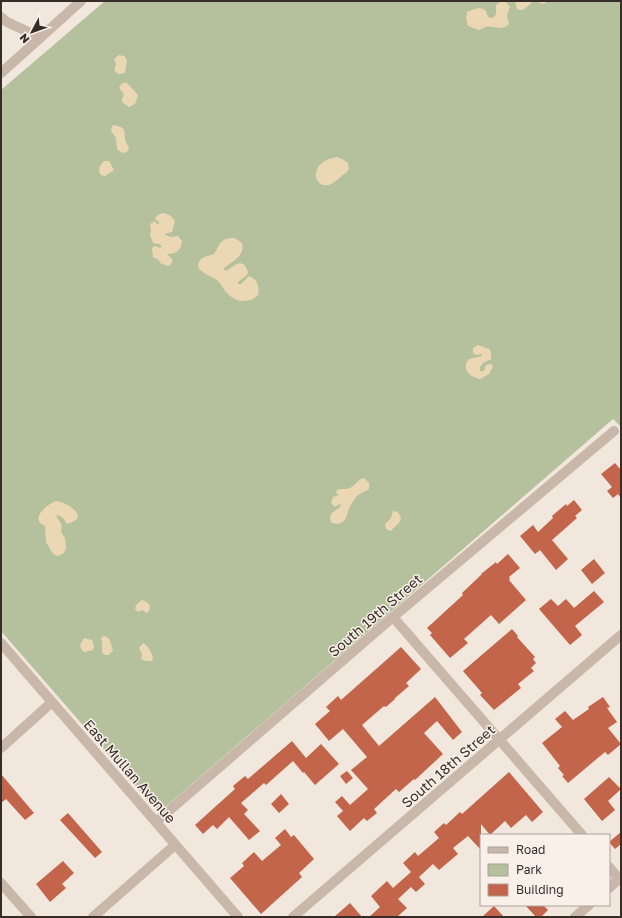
<svg xmlns="http://www.w3.org/2000/svg" width="622" height="918" viewBox="0 0 622 918" font-family="'Golos Text',sans-serif">
	<rect width="100%" height="100%" fill="#f1e7dc"/>
	<path fill="#b5c09d" d="M105 1H621V427L613 419 163 809H159L155 808 1 631V90Z"/>
	<path fill="#ebd7b4" d="M502 1 506 2 510 7 507 15 509 24C502 32 494 25 485 27 483 28 481 29 479 30L468 26 466 19 467 12C472 10 481 5 486 11 487 13 487 15 488 17L493 18 496 14V5Z
		M515 1H547L544 4 534 1C527 5 525 13 517 9Z
		M119 55 124 56 127 60 125 73 118 74 114 70 116 64 114 59Z
		M126 82 138 95 135 104 129 107 122 102V99L124 94 119 88 121 84Z
		M115 125C126 129 124 128 125 139 125 142 128 145 129 148L127 152 122 153 117 149 116 138 111 131 112 126Z
		M337 157 342 159 348 163 349 168 348 171C343 174 338 180 333 183 315 194 304 162 337 157Z
		M104 161H109L114 170 105 176 101 175C97 170 100 165 104 161Z
		M164 213 171 216 175 221 172 232 165 234V235L171 237 178 236 182 241C181 251 176 254 167 254L173 260 171 264 168 266 160 263 159 260 153 257 152 248 155 246 160 248 162 246 159 244 153 243 150 235 151 230 150 224 155 221 157 224H159V222L155 219C156 215 160 214 164 213Z
		M235 238 242 243C246 256 231 262 223 269L226 271C235 266 242 256 248 272L247 275 238 282V284H241L249 276C257 279 260 287 258 295 248 305 234 302 225 291 223 288 221 284 218 281 211 275 203 275 198 267 199 256 206 257 214 254 221 243 220 238 235 238Z
		M478 345 489 349 491 352V359L483 363 480 367V371H484L485 369V366L489 364H491L493 366 489 374 480 379C469 377 461 368 469 359L482 356V354L476 355 473 353V348Z
		M364 478 369 483V489C366 492 364 491 361 493 357 495 354 500 352 503 346 511 349 521 338 524L332 523 330 519 331 514 341 506 340 504 335 507 331 503 333 497 339 495 336 493 337 490C341 488 346 490 350 488 356 485 358 479 364 478Z
		M56 501C63 501 84 512 76 520 73 522 69 523 67 524L63 518 58 515 56 516C60 523 63 523 61 532L65 538 66 549 64 553 58 556 53 554 46 542 45 526 40 523 38 518C40 511 48 504 56 501Z
		M393 511 398 512 401 518C400 524 395 526 392 530L390 531 386 529 385 524 391 518Z
		M142 600 147 602 150 606 149 611 146 613 143 610 138 612 135 609 136 605Z
		M103 636 107 637C111 640 111 646 113 650L109 655H105L102 652V643L101 639Z
		M84 638 92 640 94 647 93 650 84 652 81 649 80 645Z
		M143 643C148 645 152 653 153 658L152 661H146L141 659 142 654 139 648Z"/>
	<path fill="#c2654a" d="M615 463 621 470V498L618 494 613 498 607 491 612 487 601 474Z
		M574 500 582 510 575 516 577 518 552 540 568 559 556 570 540 550 535 554 520 536 533 525 538 532 553 518 552 516 566 504 567 506Z
		M508 554 520 568 509 577 510 579 509 580 526 600 499 624 491 615 464 639 468 643 450 658 430 635 432 633 427 628 463 595 462 593 482 574H481L496 562 497 564Z
		M594 559 605 573 592 584 581 570Z
		M594 591 604 602 575 626 582 635 570 645 539 609 551 599 558 606 566 599 574 608Z
		M512 629 518 636 517 637 535 657 533 659 536 663 531 668 534 671 518 684 521 688 494 710 480 695 482 693 463 671Z
		M401 647 421 669 406 683 409 686 395 698V699L386 707 384 706 362 725 379 746 435 697 462 732 453 740 437 721 424 733 443 754 415 780 414 779 399 792 396 789 374 809 377 813 367 821 364 818 350 831 337 816 343 811 335 802 342 796 350 805 368 789 351 770 367 757 343 729 329 741 315 724 330 711 326 707 338 696 341 700Z
		M603 697 610 707 607 708 617 722 608 728 621 744 608 755 605 752 568 783 562 776 564 775 558 768 560 766 542 743 562 727 555 719 565 711 573 720 589 709 588 707Z
		M292 741 306 758 321 744 339 764 315 785 304 772 303 773 293 761 266 785 264 783 241 803 248 810 244 814 260 831 249 840 229 817 217 829 213 825 203 834 195 825 235 789 233 786 245 776 248 779Z
		M347 771 353 778 346 784 340 776Z
		M509 772 543 812 532 822 526 815 511 828 505 821 490 835 481 824V850L468 836 453 848 458 854 439 870 433 864 419 877 425 884 416 892 411 887 398 899 407 908 397 917H369L380 907 371 896 387 881 393 888 411 872 403 863 415 852 418 856 439 838 434 832 444 823 446 825 460 812 462 814Z
		M1 774 34 813 25 820 6 799 1 803Z
		M609 777 621 789 608 801 615 810 602 821 584 799Z
		M281 794 289 804 279 813 271 804Z
		M68 813 102 852 95 858 60 820Z
		M285 829 291 837 294 835 314 859 299 873 302 877 261 914 230 878 244 866 242 863 254 852 262 861 281 845 275 838Z
		M621 832V844L615 849 609 842Z
		M63 861 74 873 62 884 66 888 50 902 36 884Z
		M350 903 362 917H334Z
		M525 905H543L548 910 541 917H536Z
		M494 906 504 917H482Z"/>
	<g fill="none" stroke-linecap="round" stroke-linejoin="round">
		<path stroke="#c9b7a9" stroke-width="10" d="M1 17 7 22 39 37
			M1 73 81 1
			M393 617 582 835
			M1 643 238 917
			M1 748 52 702
			M156 822 393 617 614 431
			M609 867 621 881
			M1 883 31 917
			M609 888 621 877
			M93 917 175 845
			M293 917 621 635
			M575 917 589 905"/>
	</g>
	<g text-anchor="middle" dominant-baseline="central" stroke-width="3" stroke-linejoin="round" paint-order="stroke">
		<g font-size="14" fill="#362c28" stroke="#f9f1e9">
			<text transform="translate(375 615) rotate(-41)">South 19th Street</text>
			<text transform="translate(448 766) rotate(-41)">South 18th Street</text>
			<text transform="translate(130 771) rotate(49)">East Mullan Avenue</text>
		</g>
	</g>
	<rect width="622" height="918" fill="none" stroke="#362c28" stroke-width="4"/>
	<rect x="480" y="834" width="130" height="72" fill="#f9f1e9" stroke="#aba29c"/>
	<rect x="488" y="847" width="20" height="6" fill="#c9b7a9" stroke="#aba29c"/>
	<text x="516" y="854" font-size="12" fill="#362c28">Road</text>
	<rect x="488" y="864" width="20" height="12" fill="#b5c09d" stroke="#aba29c"/>
	<text x="516" y="874" font-size="12" fill="#362c28">Park</text>
	<rect x="488" y="884" width="20" height="12" fill="#c2654a" stroke="#aba29c"/>
	<text x="516" y="894" font-size="12" fill="#362c28">Building</text>
	<g transform="translate(32 32) rotate(229)" stroke="#f9f1e9" stroke-width="3" paint-order="stroke">
	<path d="M0-3L7 15L0 10L-7 15Z" fill="#362c28"/>
	<text y="-6" font-size="11" font-weight="bold" text-anchor="middle" fill="#362c28">N</text>
	</g>
</svg>
